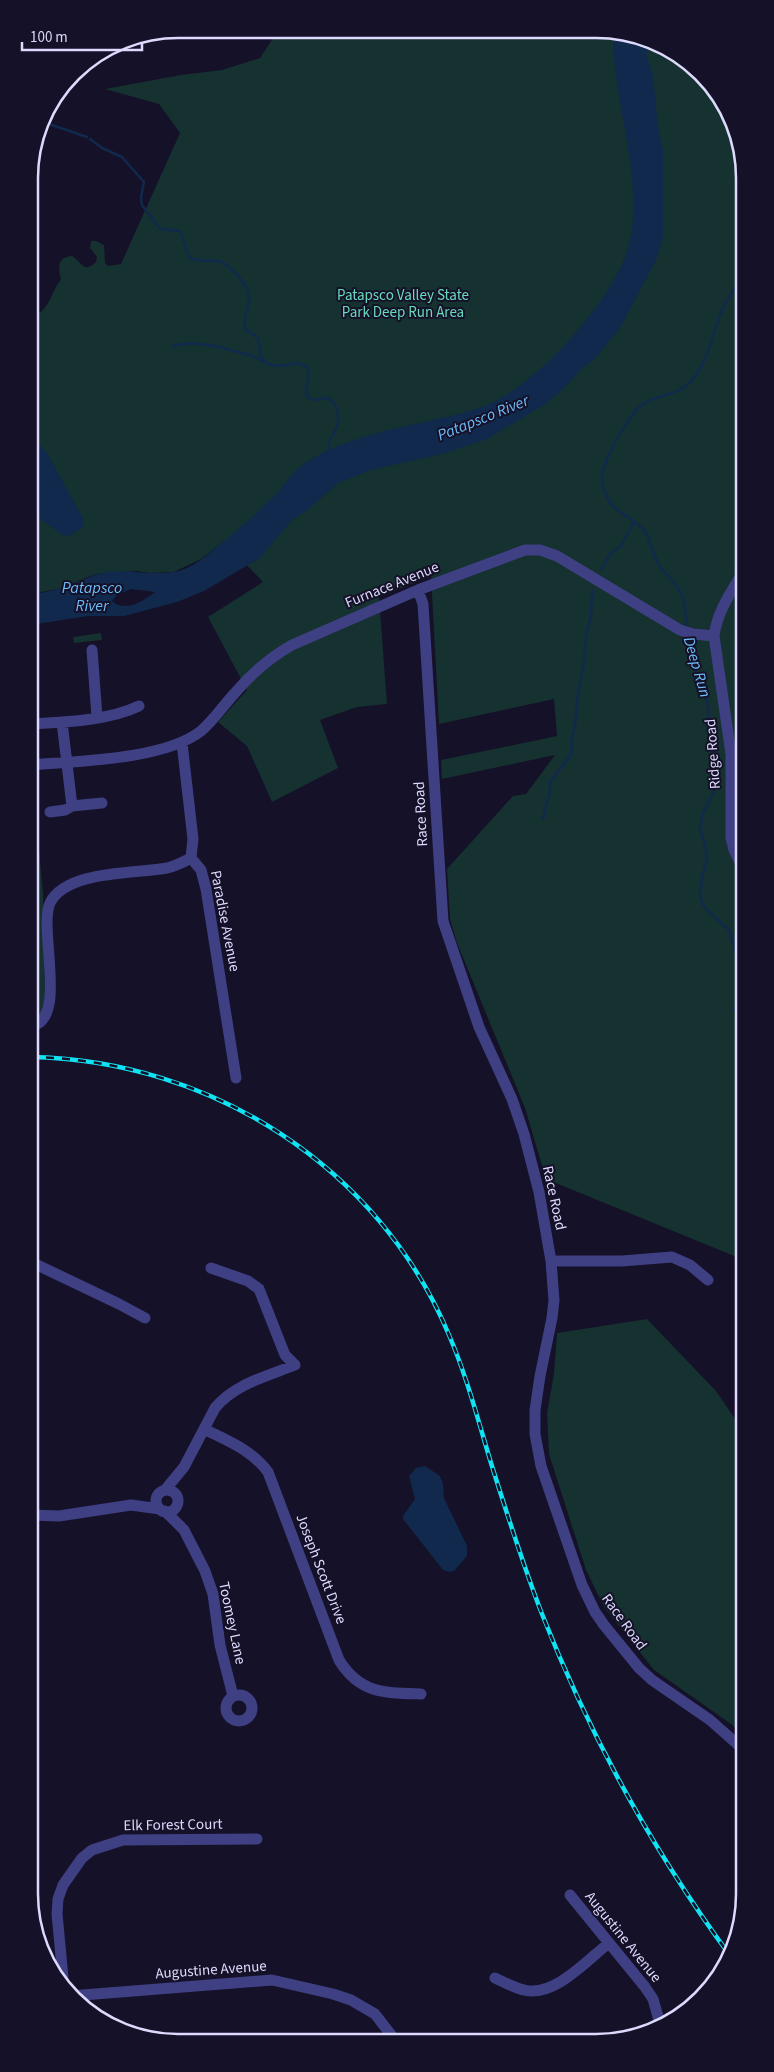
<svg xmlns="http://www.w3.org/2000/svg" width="774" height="2072" viewBox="0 0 774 2072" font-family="'Source Sans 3',sans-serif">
	<rect width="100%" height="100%" fill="#151128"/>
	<path fill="#153130" d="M279 29 626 32 702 72 725 103 742 148 744 1260 546 1179 525 1108 457 943 450 919 447 869 513 796 526 794 555 755 442 779 441 760 557 736 554 699 439 724 431 576 379 597 387 704 357 707 320 720 338 768 272 802 247 746 218 722 247 690 208 617 263 582 224 541 201 559 174 572 150 573 137 571 96 574 58 589 30 594 29 316C49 315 51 291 61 279 58 268 57 257 72 256 82 262 83 274 96 262L97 257 90 248 91 241H96L104 245 105 263 108 266 121 264 180 133 159 104 105 89 181 75 222 70 260 58Z
		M101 633 102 640 74 643 73 637Z
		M37 827 43 893 45 1004C44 1012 37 1018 30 1021V828Z
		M647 1319 716 1391 744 1432 745 1737 731 1724 654 1670 604 1607 586 1570 549 1454 547 1413 554 1374 557 1333Z"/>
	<path fill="#11294c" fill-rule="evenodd" d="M613 32H626L647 43V56L653 75 658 127 663 149V238L657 258 620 328 598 355 580 371 565 387 547 403 487 439 442 454 371 470 338 483 309 509 293 519 260 558 204 591 177 602 124 616H88L30 625V594C47 593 64 587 80 581 86 579 92 575 98 574 123 567 148 576 173 572 187 571 204 558 214 549 235 532 256 514 275 495 288 482 293 469 311 459 363 429 423 426 479 408 532 391 605 308 625 257 650 192 611 101 613 32ZM131 589 155 592C143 601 126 613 112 601L117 595Z
		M29 431 48 455 84 520 83 527 70 536 62 535 30 511Z
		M425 1466 440 1476 443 1484 444 1498 467 1546V1556L454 1571 449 1572 443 1570 403 1519V1516L415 1499 409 1476 416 1468Z"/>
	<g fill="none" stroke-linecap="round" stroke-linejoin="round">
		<path stroke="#11294c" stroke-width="2.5" d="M42 118 49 124 87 137
			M90 139 102 148 122 157 144 182 141 197 142 205 160 229 180 231 189 257C198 263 209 259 219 261 226 263 232 270 237 275 261 302 242 303 245 329L258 338 261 356 265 362
			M172 346C197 339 227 349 252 356 260 359 269 366 277 366 289 366 295 360 307 367L309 371 306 395 313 400C317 400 320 398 324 398 335 397 340 415 338 423 335 435 327 438 329 453
			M601 570 610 554 621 546 634 522
			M687 628C685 614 686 597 676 585 669 577 662 571 657 561 652 552 651 542 646 533 638 521 623 516 613 506 607 499 601 485 602 475 605 458 629 414 643 404 657 394 676 396 688 384 718 356 710 307 743 281
			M688 636 695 671 708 705V732L717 764 718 778 716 787 703 813 700 828 706 849 707 860 702 877 700 895 702 903 708 911 728 929 733 941 743 978 735 1010 744 1025
			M543 819 550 792V782L572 753 571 741 575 726 577 700 584 663 586 636 591 616 592 590"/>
		<path stroke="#3f3f84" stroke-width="11" d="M743 572C731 592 717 612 714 636L731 754V838L734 850 743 868
			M418 590 423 604 443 921 479 1027 512 1099 524 1134 539 1192 551 1261 554 1300 552 1318 540 1376 535 1410V1434L541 1466 582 1585 595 1612 604 1625 639 1668 652 1680 710 1720 745 1751
			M92 650 97 717
			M62 722 72 806
			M30 724C65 722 107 721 139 706
			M182 743 193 839 191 858 201 870 206 889 236 1078
			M30 765C77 761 164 760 201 731 213 721 223 706 234 694 251 674 269 658 292 645L418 590 525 550H540L557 556 680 630 693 634 714 636
			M50 812 65 810 72 806 102 803
			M30 1026C69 1022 38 929 50 903 66 870 136 874 167 868 176 866 183 862 191 858
			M551 1261H622L672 1257 690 1265 708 1280
			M31 1262 119 1304 145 1318
			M204 1429C228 1441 252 1450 268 1472L339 1660C360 1694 385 1693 421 1694
			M156 1501a11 11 0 1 1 22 0a11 11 0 1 1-22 0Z
			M165 1490 184 1467 215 1408C234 1384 268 1376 295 1365L285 1355 259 1289 248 1281 211 1268
			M165 1511 184 1530 205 1571 213 1594 220 1645 233 1696
			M31 1515 59 1516 131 1505 160 1509
			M226 1708a13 13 0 1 1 26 0a13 13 0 1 1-26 0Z
			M570 1895 645 1987 653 1999 661 2027
			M495 1978C504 1982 514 1988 524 1990 554 1998 587 1960 609 1943
			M64 1988 57 1914 58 1899 63 1885 82 1858 92 1850 123 1840 257 1839
			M70 1996 272 1980 333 1994 351 2000 375 2014 395 2040"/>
		<path stroke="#f75baa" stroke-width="15" d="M166 31 187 29"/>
		<g stroke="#10e3f3" stroke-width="4.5">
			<path id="rail" d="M30 1057C211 1060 379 1167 449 1335 467 1377 478 1420 491 1463 507 1514 523 1565 542 1614 590 1736 653 1851 731 1957"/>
		</g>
		<use href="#rail" stroke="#151128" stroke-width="2.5" stroke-dasharray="8" stroke-linecap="butt"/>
	</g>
	<g text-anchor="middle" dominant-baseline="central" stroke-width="4" stroke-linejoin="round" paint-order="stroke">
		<g font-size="15" fill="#68dbbb" stroke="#151128">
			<text x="403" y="295">Patapsco Valley State<tspan x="403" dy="17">Park Deep Run Area</tspan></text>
		</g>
		<g font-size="15" fill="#dddafd" stroke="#151128">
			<text transform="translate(392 585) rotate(-22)">Furnace Avenue</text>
			<text transform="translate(713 754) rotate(-94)">Ridge Road</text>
			<text transform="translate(421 814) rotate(-93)">Race Road</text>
			<text transform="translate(225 921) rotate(79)">Paradise Avenue</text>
			<text transform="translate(554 1198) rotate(78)">Race Road</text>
			<text transform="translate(321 1569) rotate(69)">Joseph Scott Drive</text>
			<text transform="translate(624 1622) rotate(54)">Race Road</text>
			<text transform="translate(232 1623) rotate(78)">Toomey Lane</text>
			<text transform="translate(173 1825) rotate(-1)">Elk Forest Court</text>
			<text transform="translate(623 1937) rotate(51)">Augustine Avenue</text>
			<text transform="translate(211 1970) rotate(-4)">Augustine Avenue</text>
		</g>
		<g font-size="16" font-style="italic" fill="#6dbcf8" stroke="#151128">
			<text transform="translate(483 418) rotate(-22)">Patapsco River</text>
			<text x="92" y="588">Patapsco<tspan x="92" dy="18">River</tspan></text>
			<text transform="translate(697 667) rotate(74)">Deep Run</text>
		</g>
	</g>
	<path d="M0 0H774V2072H0ZM178 38H596A140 140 0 0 1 736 178V1894A140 140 0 0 1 596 2034H178A140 140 0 0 1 38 1894V178A140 140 0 0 1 178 38Z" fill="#151128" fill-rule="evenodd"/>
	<path fill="none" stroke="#dddafd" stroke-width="2.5" d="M178 38H596A140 140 0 0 1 736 178V1894A140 140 0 0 1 596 2034H178A140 140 0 0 1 38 1894V178A140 140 0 0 1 178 38Z"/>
	<path d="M22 42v8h120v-8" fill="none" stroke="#dddafd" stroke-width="2.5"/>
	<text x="30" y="42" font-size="15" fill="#dddafd" stroke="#151128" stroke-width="4" paint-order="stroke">100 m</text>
</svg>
